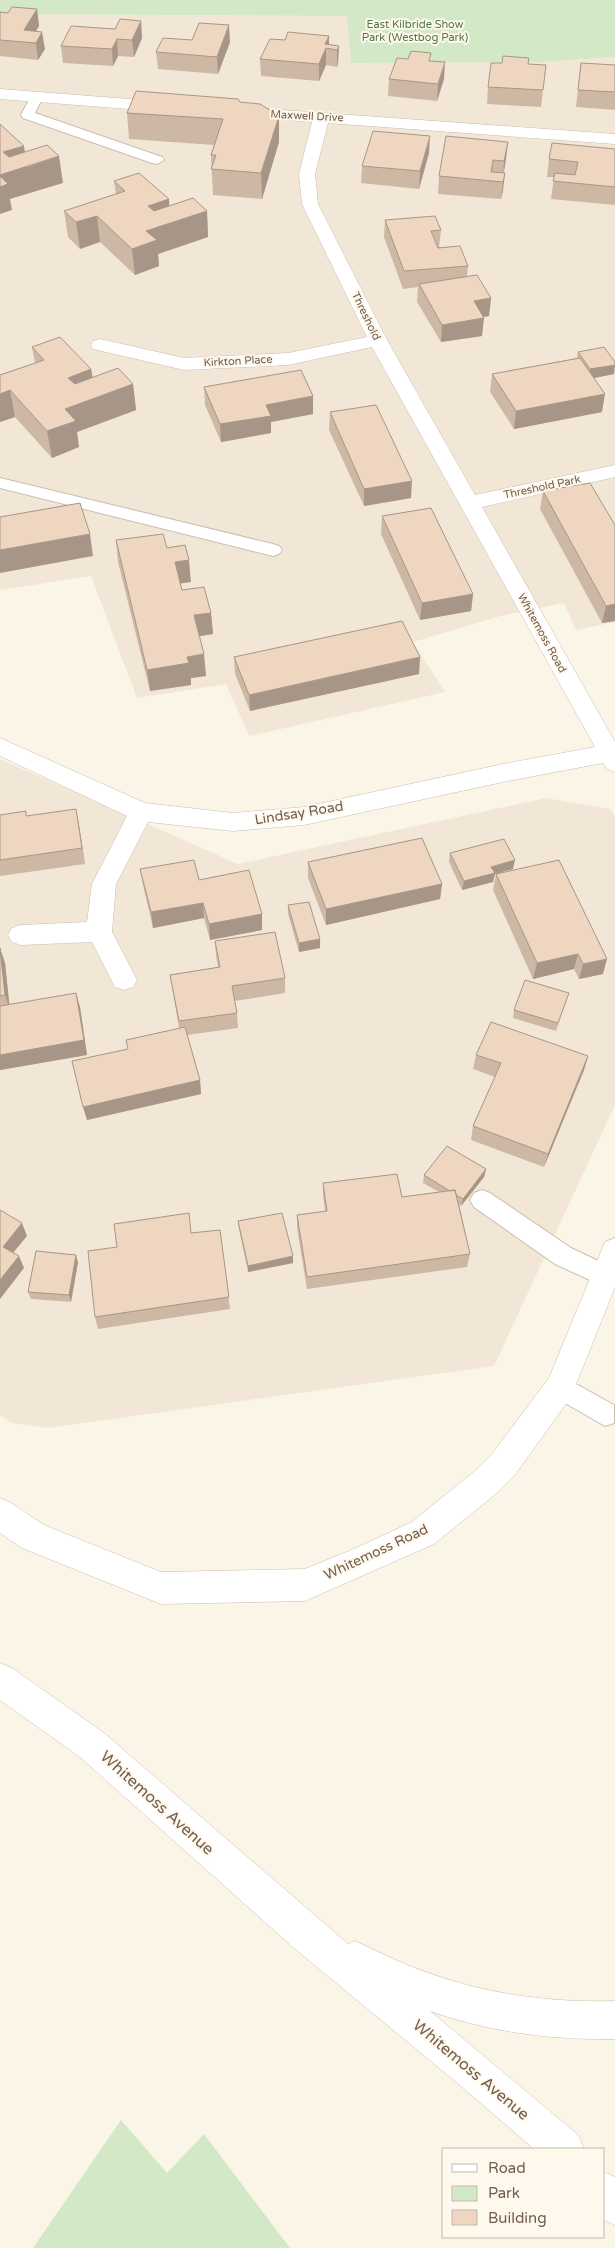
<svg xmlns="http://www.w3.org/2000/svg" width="615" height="2248" viewBox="0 0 615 2248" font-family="'Varela Round',sans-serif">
	<rect width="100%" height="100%" fill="#fbf5e7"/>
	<path fill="#f2e7d6" d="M0 14 348 16 351 63 540 62 615 57V622L576 630 564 603 504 615 413 642 445 692 249 736 226 684 137 698 91 576 0 590Z
		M0 759 238 864 546 798 611 809 615 817V1105L494 1366 48 1428 12 1423 0 1415Z"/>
	<path fill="#d2e8c6" d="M0 0H615V57L540 62 351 63 347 16 0 14Z
		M121 2120 167 2173 204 2134 290 2248H33Z"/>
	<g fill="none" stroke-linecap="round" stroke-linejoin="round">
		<g stroke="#ccbdae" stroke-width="2">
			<path id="service" d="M37 93 43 97 35 113 162 157 164 160 157 164 152 163 23 118 21 115 32 94Z
				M0 478 273 544 279 546 282 550 279 554 273 556 0 488Z
				M482 1190 490 1193 571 1248 613 1268V1284L605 1287 555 1264 474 1207 470 1200 474 1193Z
				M560 1375 614 1405V1423L605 1426 551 1395 548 1387 551 1379Z"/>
		</g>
		<g stroke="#ccbdae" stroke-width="1">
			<path id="minor" d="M0 89 167 102 173 104 175 107 173 110 167 112 0 99Z
				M240 107 615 134V144L328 123 315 174 318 204 387 340 475 495 615 465V477L482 507 615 742V772L607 769 603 763 503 782 304 825 233 831 148 822 116 884 112 932 137 980 133 987 124 990 115 987 92 942 21 945 12 942 8 935 12 928 21 925 87 922 92 884 127 816 0 756V738L145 803 233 813 304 807 503 764 595 747 372 347 288 365 184 370 93 349 91 345 93 341 100 339 184 358 288 353 367 337 302 204 299 174 312 122 234 115 232 112 234 109Z
				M615 1238V1287L571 1397 514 1476 498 1492 434 1544 305 1601 161 1604 22 1548 0 1533V1498L11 1503 44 1525 161 1572 305 1569 356 1548 412 1522 476 1470 492 1454 549 1378 605 1242Z"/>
		</g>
		<g stroke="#cfbeac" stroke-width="1">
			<path id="secondary" d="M0 1663 12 1668 104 1733 348 1944 355 1941C375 1950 394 1960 415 1968 479 1993 546 2003 615 2001V2039C551 2040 490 2032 430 2011L578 2135 584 2149H534L455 2081 294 1948 80 1757 0 1700Z
				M604 2172 615 2177V2225L604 2220Z"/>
		</g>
		<use href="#service" fill="#fff" fill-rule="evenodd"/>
		<use href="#minor" fill="#fff" fill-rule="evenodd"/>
		<use href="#secondary" fill="#fff" fill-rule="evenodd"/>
	</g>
	<path fill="#cdb8a6" d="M37 9 39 26 36 31 45 49 38 60 0 56V12L8 13Z
		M141 21 142 38 134 57 118 56 113 66 63 63 61 46Z
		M329 36V45L339 46 338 63 337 67 326 65 319 81 261 76 260 59 285 40Z
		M230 42 218 74 158 69 156 52Z
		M431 61 444 79 437 101 388 96 389 79Z
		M581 63 615 65V110L576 107Z
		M528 64 543 90 541 107 487 104 488 87Z
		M240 102 279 116V142L262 199 213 195 211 155 214 145 129 139 127 113Z
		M508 142 503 173V191L501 199 438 194 439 176Z
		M615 149V205L551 199 554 177H547L549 159Z
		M429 153 419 189 361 183 362 166Z
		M114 181 169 199V206L207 211 208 237 158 254 159 266 135 275 100 242 80 249 68 237 64 211 116 194Z
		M385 220 441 230 439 247 468 266 467 277 491 298 489 316 483 317 482 336 441 342 417 302 418 287 403 289 384 237Z
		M32 347 91 369 93 378 133 384 136 410 77 432 79 447 52 458 15 417 0 422V375L35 363Z
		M578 352 614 374 594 378 602 412 514 429 490 392 492 374 577 358Z
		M204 387 313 414 271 422V433L221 442 205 405Z
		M330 412 411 498 364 506 329 430Z
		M543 491 615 525V621L602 623 540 509Z
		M382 516 473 594 471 611 420 620 381 534Z
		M116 540 167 548 191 582 180 583 182 590 211 613 213 634 199 636 206 676 191 678V685L150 691 118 562Z
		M234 657H420L419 674 250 711 235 674Z
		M76 809 85 864 0 876V815L27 816Z
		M450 853 513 869 495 874 493 882 462 890 449 862Z
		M308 862 442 884 440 899 326 925 308 878Z
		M140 869 199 880 262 930 210 940 204 918 153 928 143 885Z
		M496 874 603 974 579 979 574 969 533 979 493 890Z
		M288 905 320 948 299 952 288 914Z
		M215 941 285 978V993L235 1001 237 1013 238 1028 187 1035 200 1080 201 1094 87 1120 179 1028 170 975 218 967 216 956Z
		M0 948 5 963 9 1004 80 1007 87 1055 0 1070Z
		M569 993 556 1031 513 1018 514 1010Z
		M476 1055 588 1056 584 1070 544 1167 471 1140 473 1126 495 1077 473 1069Z
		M486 1169 484 1177 461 1206 459 1204 470 1254 467 1267 307 1289 297 1228V1215L325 1211 323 1196V1183L402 1197 439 1192 423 1183 424 1175Z
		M238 1221 293 1256V1263L248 1272 239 1229Z
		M220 1230 230 1309 98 1329 95 1317 117 1247 192 1233Z
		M78 1262 71 1302 31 1299 28 1292Z"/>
	<path fill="#a79687" d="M37 9 39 26 29 42 24 30Z
		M141 21 142 38 134 57 132 40Z
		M229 25 230 42 218 74 217 57Z
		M42 32 45 49 38 60 36 43Z
		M329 36V49L326 48V65L319 81V64L325 44Z
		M117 39 118 56 113 66 112 49Z
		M339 46 338 63 337 67V50Z
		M445 62 444 79 437 101 438 84Z
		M279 116V142L262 199 261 173Z
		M430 136 429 153 419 189 420 171Z
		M508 142 506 159 503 178 504 161Z
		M24 146 27 167 59 156 63 183 10 199 12 210 0 214V175L3 152Z
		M505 173 503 191 501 199 503 182Z
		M169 199 170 223 207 211 208 237 158 254 159 266 135 275 132 249 146 231 148 206Z
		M97 216 100 242 80 249 76 222Z
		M491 298 489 316 472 319 474 301Z
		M484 318 482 336 441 342 442 325Z
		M615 365 614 374 589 379 590 369Z
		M91 369 95 396 72 404 68 378Z
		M133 384 136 410 77 432 79 447 52 458 47 431 65 409Z
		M10 390 15 417 0 422V394Z
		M605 394 602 412 514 429 516 411Z
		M313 396V414L271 422V433L221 442 220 424 266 405Z
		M412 481 411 498 364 506V489Z
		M90 534 93 556 0 573V550Z
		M189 560 191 582 177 584 175 562Z
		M473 594 471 611 420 620 422 603Z
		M615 604V621L602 623 606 606Z
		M211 613 213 634 195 637 194 615Z
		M204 654 206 676 191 678V685L150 691 147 670 187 657Z
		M420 657 419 674 250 711 249 695Z
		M76 809 79 825 85 864 82 848Z
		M515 860 513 869 495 874 493 882 462 890 464 881 491 867Z
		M442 884 440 899 326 925V909Z
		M203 903 204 918 153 928 151 912Z
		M262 914V930L210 940 209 924Z
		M320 939V948L299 952V943Z
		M0 948 5 963 10 1010 5 995Z
		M578 954 574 969 533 979 537 963Z
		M607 959 603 974 579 979 583 964Z
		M76 993 80 1007 87 1055 0 1070V1055Z
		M588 1056 584 1070 544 1167 548 1154Z
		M200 1080 201 1094 87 1120 83 1107Z
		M486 1169 484 1177 461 1206 463 1199Z
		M22 1223 27 1236 8 1259 3 1247Z
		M76 1255 78 1262 71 1302 69 1295Z
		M19 1256 24 1268 0 1299V1280Z
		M293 1256V1263L248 1272V1266Z"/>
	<path fill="#eed6c1" stroke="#a79687" d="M12 7 37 9 24 30 42 32 36 43 0 40V12L8 13Z
		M120 19 141 21 132 40 117 39 112 49 61 46 71 26 115 29Z
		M199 23 229 25 217 57 156 52 163 38 192 40Z
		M288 32 329 36 325 44 339 46 337 50 326 48 319 64 260 59 270 39 285 40Z
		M411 51 431 53 429 61 445 62 438 84 389 79 397 58 408 59Z
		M503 56 529 58 528 64 546 65 543 90 488 87 491 63H502Z
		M581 63 615 65V92L578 90Z
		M136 91 238 99 240 102 260 104 279 116 261 173 211 169 216 155H211L223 119 127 113Z
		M0 124 24 146 3 152 9 157 47 145 59 156 0 175Z
		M373 131 430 136 420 171 362 166Z
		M446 136 508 142 504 161 493 160 491 172 505 173 503 182 439 176Z
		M552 143 615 149V187L553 181 555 173 575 175 578 162 549 159Z
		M139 173 169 199 148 206 154 211 193 198 207 211 146 231 157 240 132 249 97 216 76 222 64 211 125 191 114 181Z
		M0 176 8 184 0 187Z
		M435 216 441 230 431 231 438 248 460 246 468 266 404 271 385 220Z
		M477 275 491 298 474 301 484 318 442 325 419 284Z
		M60 337 91 369 68 378 75 384 118 368 133 384 65 409 76 421 47 431 10 390 0 394V375L44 360 32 347Z
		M604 347 615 362V365L590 369 578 352Z
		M580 358 605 394 516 411 492 374Z
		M301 370 313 396 266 405 271 416 220 424 204 387Z
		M376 405 412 481 364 489 330 412Z
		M590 483 615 525V604L606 606 543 491Z
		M80 503 90 534 0 550V517Z
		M431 508 473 594 422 603 382 516Z
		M163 534 167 548 185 545 189 560 175 562 182 590 204 587 211 613 194 615 204 654 187 657 189 663 147 670 116 540Z
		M402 621 420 657 249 695 234 657Z
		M76 809 82 848 0 860V815L26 811V816Z
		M422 838 442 884 326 909 308 862Z
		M504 839 515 860 491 867 495 873 464 881 450 853Z
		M194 860 199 880 249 870 262 914 209 924 203 903 151 912 140 869Z
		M559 860 607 959 583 964 578 954 537 963 496 874Z
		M309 902 320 939 299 943 288 905Z
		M275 932 285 978 232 986 237 1013 179 1021 170 975 220 967 215 941Z
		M0 948 5 995 0 996Z
		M525 980 569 993 558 1023 514 1010Z
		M76 993 84 1040 0 1055V1006Z
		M491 1022 588 1056 548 1154 473 1126 501 1063 476 1055Z
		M185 1027 200 1080 83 1107 72 1061 128 1049 126 1040Z
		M447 1146 486 1169 463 1199 456 1195 455 1190 450 1191 424 1175Z
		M397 1174 402 1197 455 1190 470 1254 307 1277 297 1215 327 1211 323 1183Z
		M0 1210 22 1223 3 1247 19 1256 0 1280Z
		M189 1213 191 1233 220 1230 229 1297 95 1317 88 1251 117 1247 114 1224Z
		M282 1213 293 1256 248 1266 238 1221Z
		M36 1251 76 1255 69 1295 28 1292Z"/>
	<g text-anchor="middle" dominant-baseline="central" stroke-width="4" stroke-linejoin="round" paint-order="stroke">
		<g font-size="11" fill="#527846" stroke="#fef8ed">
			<text x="415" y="24">East Kilbride Show<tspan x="415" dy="13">Park (Westbog Park)</tspan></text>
		</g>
		<g font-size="11" fill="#735d4d" stroke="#fef8ed">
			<text transform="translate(307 116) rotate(3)">Maxwell Drive</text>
			<text transform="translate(366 316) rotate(64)">Threshold</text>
			<text transform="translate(238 361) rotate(-3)">Kirkton Place</text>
			<text transform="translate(542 487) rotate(-12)">Threshold Park</text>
			<text transform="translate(542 633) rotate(61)">Whitemoss Road</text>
		</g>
		<g font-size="14" fill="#735d4d" stroke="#fef8ed">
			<text transform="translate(299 813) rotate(-9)">Lindsay Road</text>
			<text transform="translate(376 1552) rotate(-25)">Whitemoss Road</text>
		</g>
		<g font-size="16" fill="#735d4d" stroke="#fef8ed">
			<text transform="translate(157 1803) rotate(42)">Whitemoss Avenue</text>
			<text transform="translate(471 2070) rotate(40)">Whitemoss Avenue</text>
		</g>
	</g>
	<rect x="442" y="2148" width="162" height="90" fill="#fef8ed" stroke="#c6baad"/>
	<rect x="452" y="2164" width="25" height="8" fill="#ffffff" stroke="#c6baad"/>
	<text x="488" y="2173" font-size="15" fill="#735d4d">Road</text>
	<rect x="452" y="2186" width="25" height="15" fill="#d2e8c6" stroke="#c6baad"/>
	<text x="488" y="2198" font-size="15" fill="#735d4d">Park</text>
	<rect x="452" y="2210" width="25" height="15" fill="#eed6c1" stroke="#c6baad"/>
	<text x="488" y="2223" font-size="15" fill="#735d4d">Building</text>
</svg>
